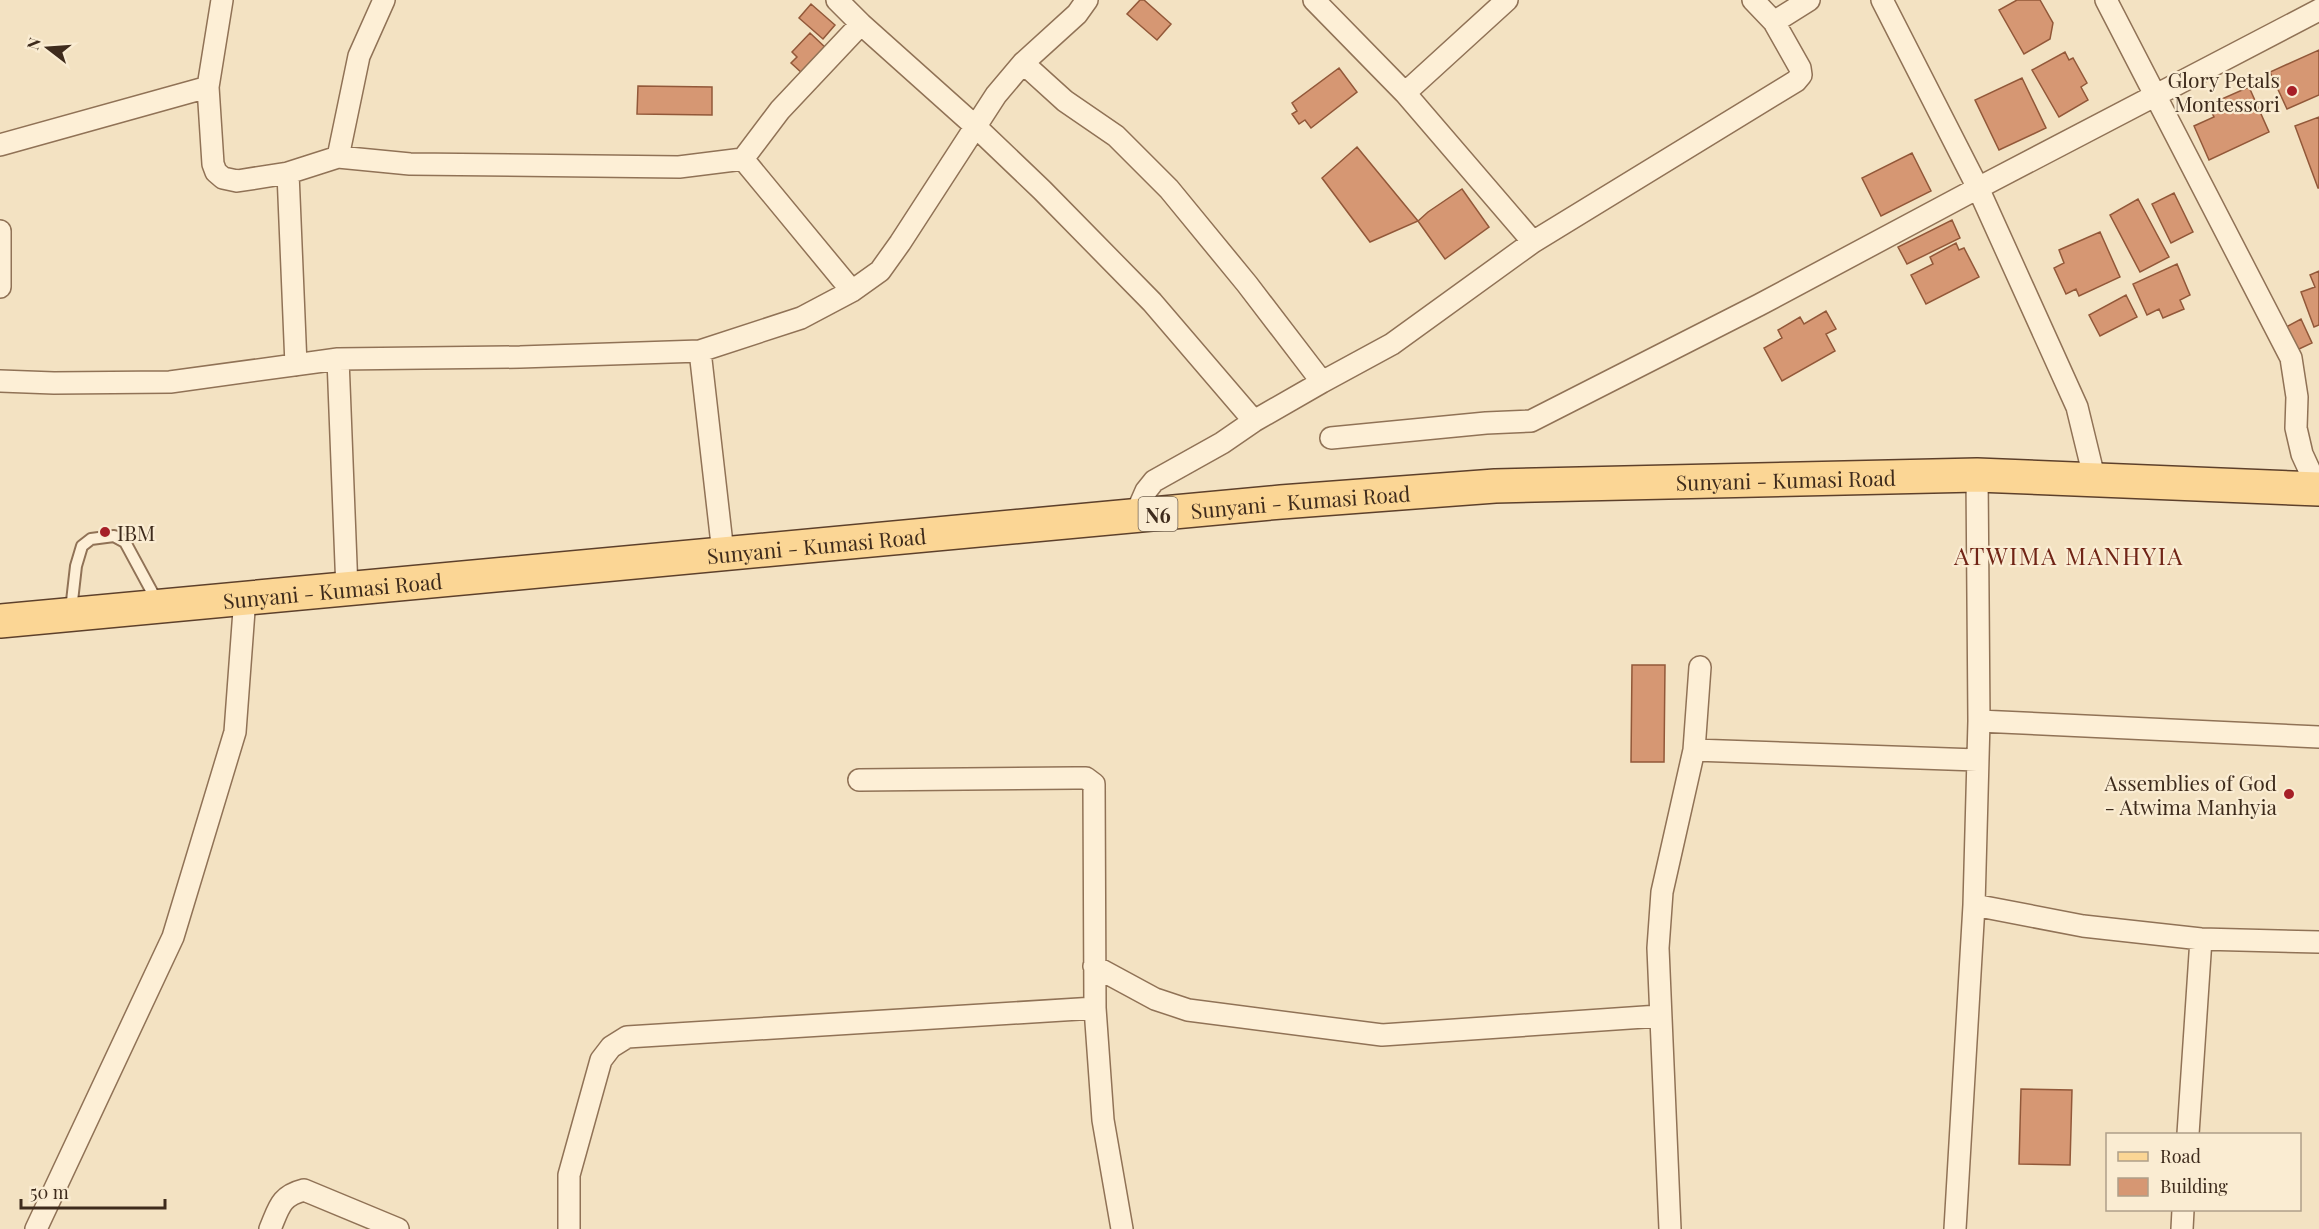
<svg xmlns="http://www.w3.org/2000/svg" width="2319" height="1229" viewBox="0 0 2319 1229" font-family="'Playfair Display',serif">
	<rect width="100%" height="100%" fill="#f3e2c2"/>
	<path fill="#d69773" stroke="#925839" stroke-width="1.5" d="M1140 0H1144L1171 24 1157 40 1127 14Z
		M2017 0H2040L2053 23 2050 39 2024 54 1999 10Z
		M811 4 835 25 823 39 799 18Z
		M810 33 827 49 803 74 791 63 797 57 792 52Z
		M2319 50V95L2287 109 2270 72Z
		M2065 52 2069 60 2073 58 2087 83 2081 87 2088 100 2059 117 2032 70Z
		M1339 68 1357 92 1311 128 1305 120 1299 124 1292 114 1297 111 1292 103Z
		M2022 78 2046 128 1999 150 1975 100Z
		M638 86 712 87V115L637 114Z
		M2249 87 2269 132 2209 160 2194 126 2214 117 2208 105Z
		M2319 117V188H2318L2295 126Z
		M1357 147 1418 221 1370 242 1322 178Z
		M1912 153 1931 191 1881 216 1862 178Z
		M1462 189 1489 227 1445 259 1418 221 1428 212Z
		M2174 193 2193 232 2171 243 2152 204Z
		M2138 199 2169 257 2140 272 2110 215Z
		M1952 220 1960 238 1907 264 1898 247Z
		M2100 232 2120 277 2079 296 2076 289 2066 294 2054 268 2064 263 2059 250Z
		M1956 243 1959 250 1964 248 1979 277 1926 304 1911 275 1933 264 1930 257Z
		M2177 264 2190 295 2180 300 2184 309 2163 318 2159 309 2147 315 2133 284Z
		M2319 271V325L2314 327 2301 292 2315 287 2310 275Z
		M2126 295 2137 317 2100 336 2089 315Z
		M1826 311 1836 329 1826 334 1835 351 1782 381 1764 348 1782 338 1778 330 1800 317 1804 324Z
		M2301 319 2312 343 2297 350 2286 327Z
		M1632 665H1665L1664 762H1631Z
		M2021 1089 2072 1090 2070 1165 2019 1164Z"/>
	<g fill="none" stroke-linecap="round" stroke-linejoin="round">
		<g stroke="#907256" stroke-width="14">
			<path id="service" d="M71 610 76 566 82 546 91 539 114 536 125 542 158 603"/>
		</g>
		<g stroke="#907256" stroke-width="24">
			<path id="minor" d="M222 0 208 87 213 164 216 172 223 178 237 181 288 173 338 157 410 164 679 167 743 159 780 110 861 24
				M837 0 861 24 975 126 1042 190 1152 302 1254 421
				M1314 0 1405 93 1533 242
				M1882 0 1978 188 2077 407 2095 481
				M2106 0 2291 358 2297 397 2296 428 2302 454 2319 491
				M1774 22 1809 0
				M1023 63 1065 101 1116 136 1169 189 1247 284 1322 382
				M1405 93 1507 0
				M0 145 208 87
				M338 157 359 56 384 0
				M743 159 852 291
				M288 173 296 365
				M0 231V287
				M700 351 723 553
				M338 359 347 590
				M0 381 54 383 170 382 338 359 520 357 700 351 801 318 852 291 880 271 900 243 996 95 1023 63 1077 14 1087 0
				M1331 438 1486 423 1531 421 1759 305 1978 188 2319 10
				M1135 516 1146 491 1154 481 1222 443 1254 421 1322 382 1392 344 1533 242 1796 81 1801 75 1800 68 1774 22 1753 0
				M1979 721 2319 737
				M1694 750 1977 760
				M859 780 1075 778H1086L1094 784 1095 1008 1103 1120 1122 1229
				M1974 905 2083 926 2201 939 2319 942
				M1094 966 1155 999 1188 1010 1382 1035 1659 1016
				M2188 1134 2201 939
				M36 1229 173 937 235 732 245 597
				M270 1229C279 1208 280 1196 304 1190L398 1229
				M569 1229V1175L601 1060 611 1047 627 1037 1095 1008
				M1670 1229 1658 948 1662 892 1694 750 1700 667
				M1955 1229 1974 905 1979 721 1977 475
				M2182 1229 2183 1210"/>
		</g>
		<g stroke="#5d402b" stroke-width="36">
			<g id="primary">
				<path id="s1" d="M0 621 1281 502 1495 486 1977 475 2319 489"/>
			</g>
		</g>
		<use href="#service" stroke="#fdefd6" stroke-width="10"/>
		<use href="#minor" stroke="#fdefd6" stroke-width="21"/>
		<use href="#primary" stroke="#fbd695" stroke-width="33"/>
	</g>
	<g fill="#a61f27" stroke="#faecd2" stroke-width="2">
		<circle cx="2292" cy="91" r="6"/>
		<circle cx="105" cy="532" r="6"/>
		<circle cx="2289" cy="794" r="6"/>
	</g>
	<g text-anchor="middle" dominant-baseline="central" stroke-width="4.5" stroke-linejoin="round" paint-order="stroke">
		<rect fill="#faecd2" stroke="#766553" stroke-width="1.5" x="1138.5" y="497" width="39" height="34" rx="4.5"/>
		<g font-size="20" font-weight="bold" fill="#3e2b1c">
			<text x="1158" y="514">N6</text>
		</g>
		<g font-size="21" fill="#3e2b1c" stroke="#faecd2" text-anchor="end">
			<text x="2280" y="79">Glory Petals<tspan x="2280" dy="24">Montessori</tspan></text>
			<text x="117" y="532" text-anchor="start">IBM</text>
			<text x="2277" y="782">Assemblies of God<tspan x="2277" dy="24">- Atwima Manhyia</tspan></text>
		</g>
		<g font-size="21" fill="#3e2b1c" stroke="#faecd2">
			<text stroke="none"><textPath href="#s1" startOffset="1792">Sunyani - Kumasi Road</textPath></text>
			<text stroke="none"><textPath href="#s1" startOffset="1306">Sunyani - Kumasi Road</textPath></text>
			<text stroke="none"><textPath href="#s1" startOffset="820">Sunyani - Kumasi Road</textPath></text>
			<text stroke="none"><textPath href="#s1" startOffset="334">Sunyani - Kumasi Road</textPath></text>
		</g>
		<g font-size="24" letter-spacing="1.5" fill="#702416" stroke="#faecd2">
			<text x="2069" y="555">ATWIMA MANHYIA</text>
		</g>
	</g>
	<rect x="2106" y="1133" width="195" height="78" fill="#faecd2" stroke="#af9f89" stroke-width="1.5"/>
	<rect x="2118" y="1152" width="30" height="9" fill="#fbd695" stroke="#af9f89" stroke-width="1.5"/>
	<text x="2160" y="1163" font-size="18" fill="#3e2b1c">Road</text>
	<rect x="2118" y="1178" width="30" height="18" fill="#d69773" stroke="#af9f89" stroke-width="1.5"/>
	<text x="2160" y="1193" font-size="18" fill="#3e2b1c">Building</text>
	<g transform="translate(48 48) rotate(287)" stroke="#faecd2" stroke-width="4.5" paint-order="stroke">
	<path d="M0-4.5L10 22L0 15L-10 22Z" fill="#3e2b1c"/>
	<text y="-9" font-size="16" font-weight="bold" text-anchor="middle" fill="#3e2b1c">N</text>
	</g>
	<path d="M21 1199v9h144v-9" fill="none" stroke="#3e2b1c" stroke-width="3"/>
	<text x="30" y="1199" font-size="18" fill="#3e2b1c" stroke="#faecd2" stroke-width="4.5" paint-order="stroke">50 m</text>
</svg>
